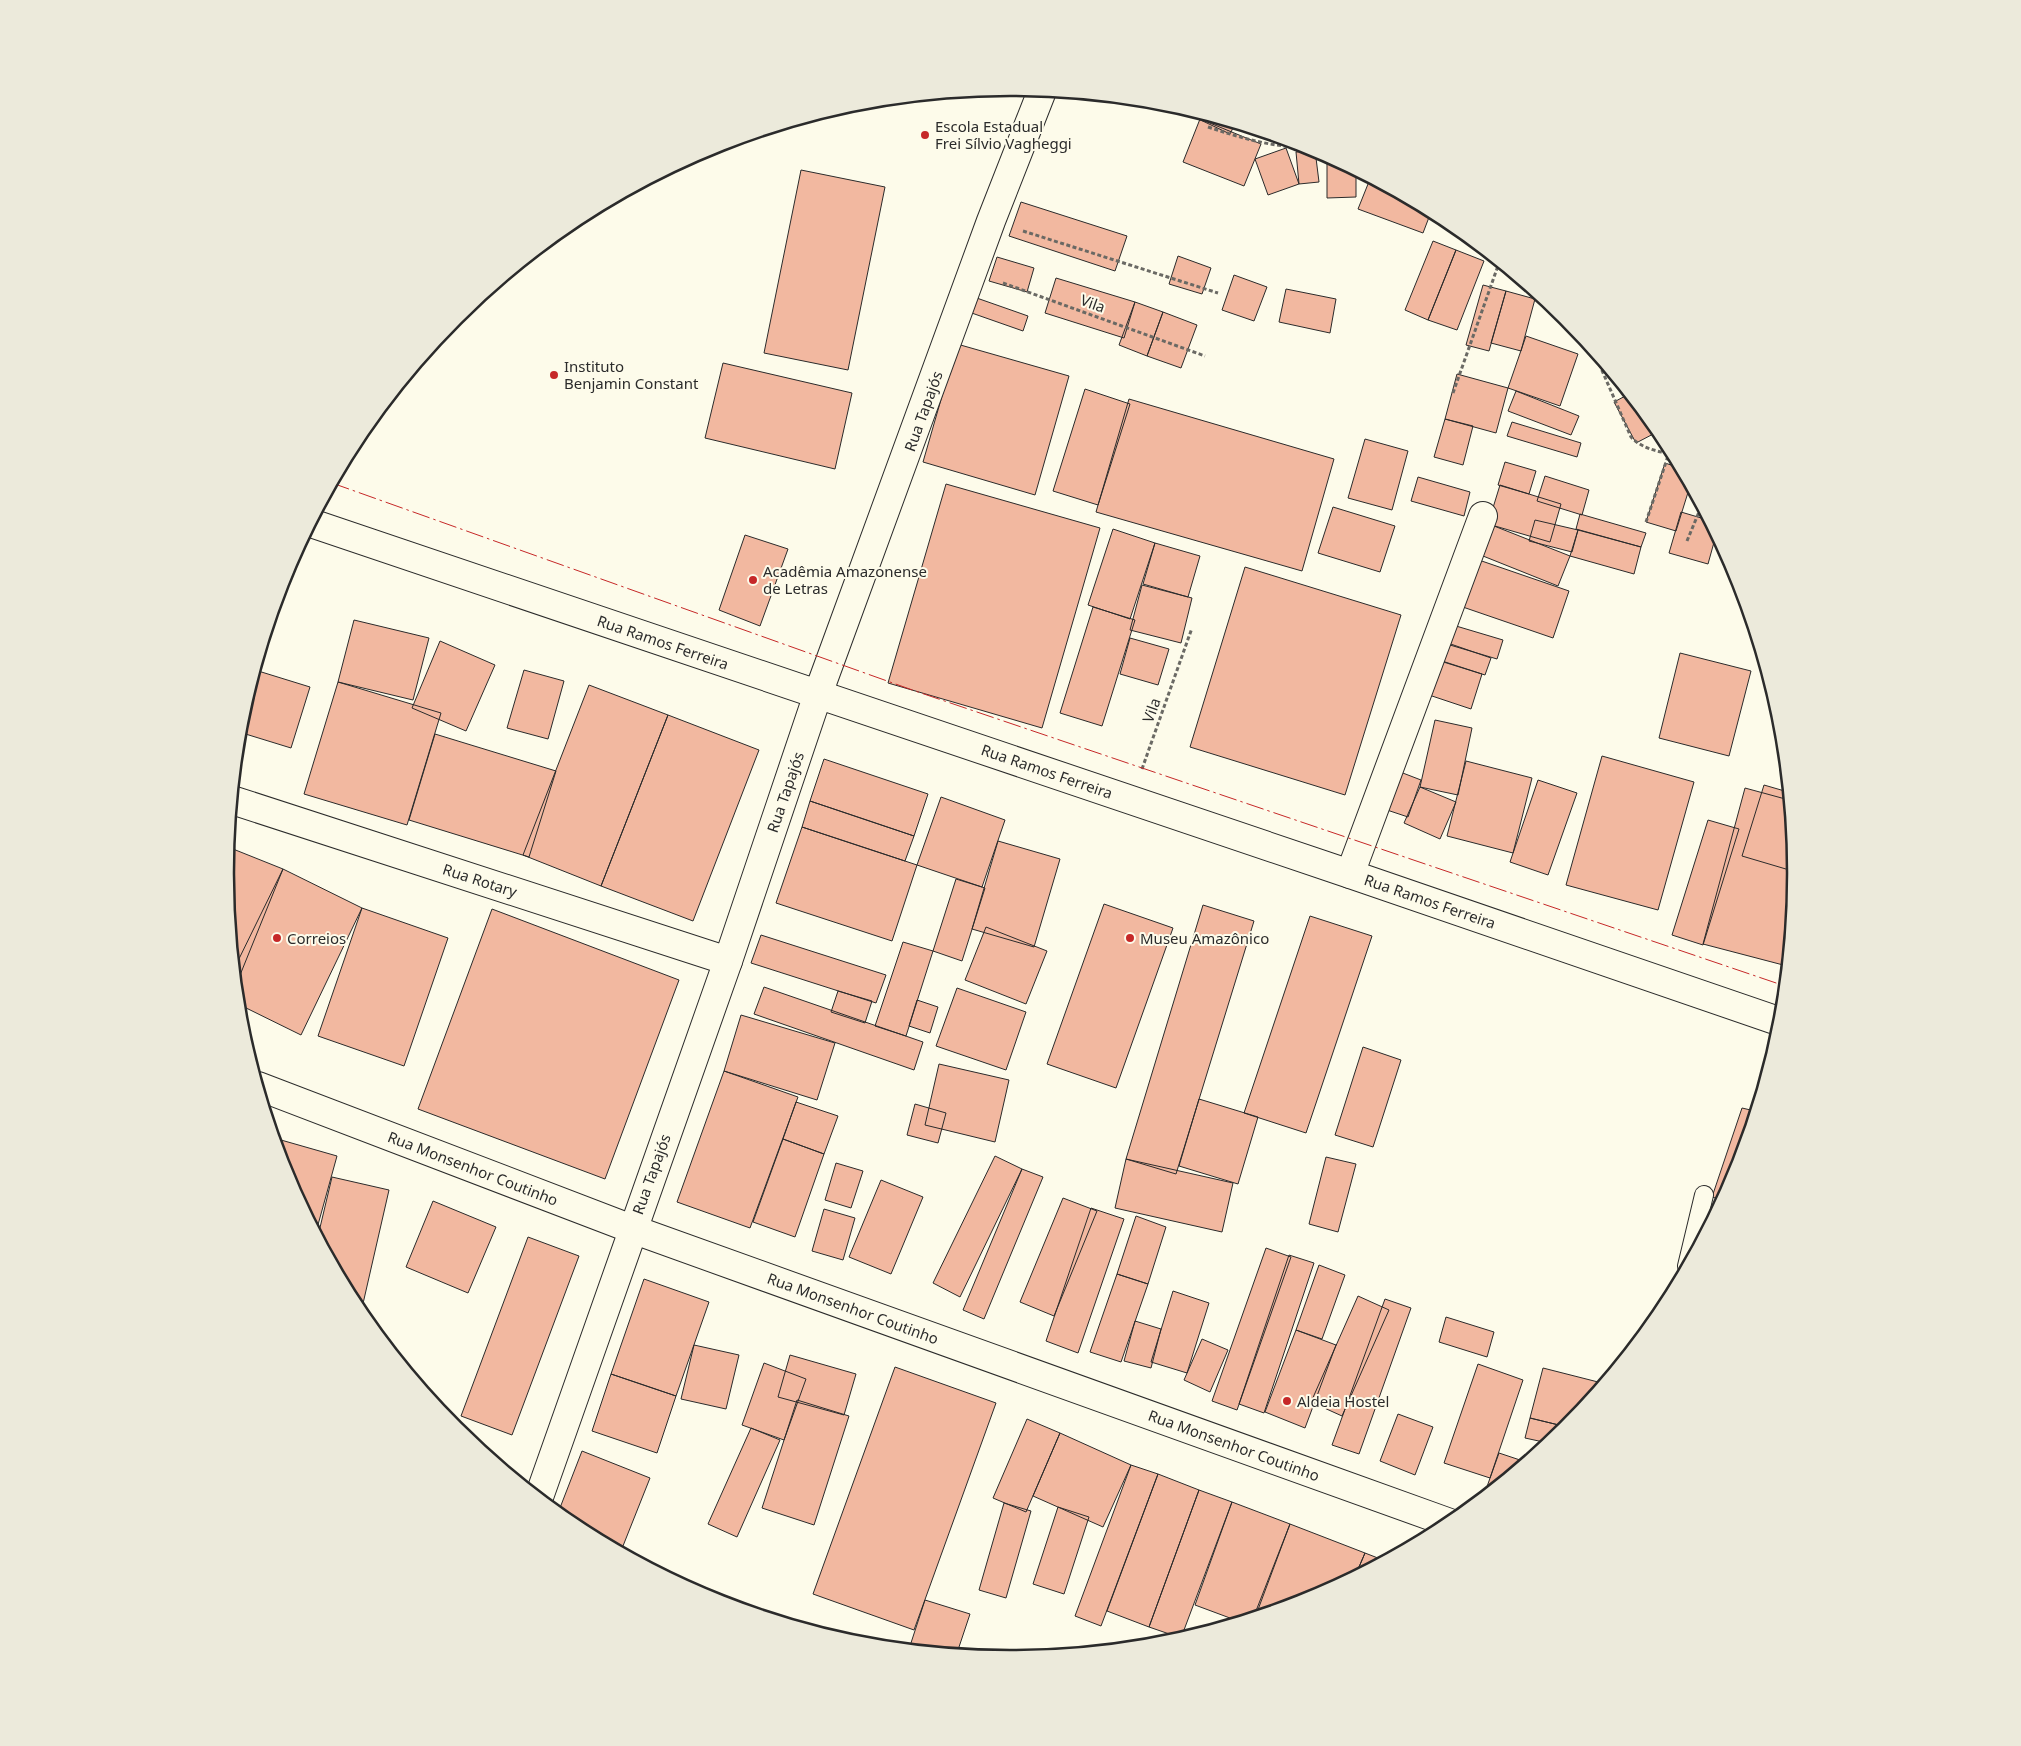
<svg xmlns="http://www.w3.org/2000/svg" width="2021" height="1746" viewBox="0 0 2021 1746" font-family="'Noto Sans',sans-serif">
	<rect width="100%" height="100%" fill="#fdfbea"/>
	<path fill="#f2b8a0" stroke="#2b2b2b" d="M1190 111 1235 124 1230 134 1188 114Z
		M1200 119 1261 144 1244 186 1183 162Z
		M1286 148 1299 184 1268 195 1255 159Z
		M1315 150 1319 182 1299 184 1296 152Z
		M1327 156 1356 171V197L1327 198Z
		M801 170 885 187 848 370 764 353Z
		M1370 179 1431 212 1423 233 1358 209Z
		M1021 202 1127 236 1115 271 1009 236Z
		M1433 241 1456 250 1428 320 1405 310Z
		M1456 250 1484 261 1457 330 1428 320Z
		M1178 256 1211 268 1202 294 1169 284Z
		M997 257 1034 268 1027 292 989 281Z
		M1234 275 1267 287 1254 321 1222 310Z
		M1056 278 1135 302 1124 338 1045 313Z
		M1483 285 1506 291 1489 351 1466 345Z
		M1286 289 1336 299 1330 333 1279 322Z
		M1506 291 1535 299 1521 351 1491 343Z
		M971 296 1028 316 1023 331 966 311Z
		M1135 302 1163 312 1147 356 1119 345Z
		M1163 312 1197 325 1181 368 1147 356Z
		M1526 336 1578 354 1560 406 1508 388Z
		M957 344 1069 376 1035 495 923 462Z
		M723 363 852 393 835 469 705 438Z
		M1457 374 1508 388 1496 433 1445 419Z
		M1085 389 1130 404 1098 505 1053 491Z
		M1516 391 1579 416 1571 435 1508 411Z
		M1629 394 1659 431 1636 443 1614 402Z
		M1129 399 1334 459 1302 571 1096 512Z
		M1445 419 1473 426 1463 465 1434 457Z
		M1512 422 1581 443 1577 457 1507 436Z
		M1365 439 1408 451 1392 510 1348 498Z
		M1505 462 1536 471 1529 494 1498 485Z
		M1665 463 1680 468 1690 486 1676 531 1646 522Z
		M1545 476 1589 490 1582 515 1537 501Z
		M1418 477 1470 492 1464 516 1411 501Z
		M946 484 1100 528 1042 728 888 683Z
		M1500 485 1561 504 1550 542 1488 524Z
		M1333 507 1395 526 1380 572 1318 553Z
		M1681 512 1708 520 1716 535 1708 564 1669 553Z
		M1580 514 1646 533 1641 547 1576 529Z
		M1535 520 1578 530 1572 552 1529 541Z
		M1489 524 1570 556 1558 586 1478 554Z
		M1113 529 1155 543 1130 619 1088 605Z
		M1578 530 1641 547 1634 574 1570 556Z
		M745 535 788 549 760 626 719 610Z
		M1155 543 1200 556 1188 597 1143 584Z
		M1473 558 1569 591 1553 638 1457 605Z
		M1245 567 1401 615 1345 795 1190 747Z
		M1142 585 1192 598 1181 643 1130 630Z
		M1093 607 1135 620 1102 726 1060 713Z
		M354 620 429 638 413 700 338 682Z
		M1446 623 1503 640 1497 659 1440 642Z
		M1130 638 1169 649 1158 685 1120 674Z
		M440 641 495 665 466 731 412 708Z
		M1442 641 1491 658 1485 675 1436 659Z
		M1680 653 1751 671 1729 756 1659 738Z
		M1437 660 1482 674 1471 709 1426 694Z
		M255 670 310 687 291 748 239 732 240 719Z
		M524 670 564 681 548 739 507 728Z
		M338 682 441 713 407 825 304 794Z
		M589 685 668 715 601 886 523 855Z
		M668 715 759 750 693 921 601 886Z
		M1435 720 1472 728 1458 795 1420 787Z
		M435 734 556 771 529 857 409 820Z
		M1602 756 1694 782 1658 910 1566 885Z
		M824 759 928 794 914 836 810 801Z
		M1466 761 1532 778 1513 853 1447 836Z
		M1395 770 1421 780 1408 817 1381 808Z
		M1538 780 1577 793 1548 875 1510 862Z
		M1764 785 1788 792 1796 872 1742 856Z
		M1420 787 1456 802 1440 839 1404 823Z
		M1745 788 1789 800 1796 873 1787 966 1703 944Z
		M941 797 1005 820 982 887 917 865Z
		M810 801 914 836 905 861 802 827Z
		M1708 820 1739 829 1703 945 1672 935Z
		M802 827 917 865 892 941 776 903Z
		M998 841 1060 859 1034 947 972 929Z
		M228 847 283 869 236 985 225 873Z
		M283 869 362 908 301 1035 238 1004 234 969Z
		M956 879 985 888 962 961 933 951Z
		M1104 904 1173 928 1116 1088 1047 1064Z
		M1203 905 1254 921 1176 1174 1126 1159Z
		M362 908 448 938 404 1066 318 1036Z
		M492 909 679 980 605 1179 418 1109Z
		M1310 916 1372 936 1306 1133 1244 1113Z
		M986 927 1047 951 1026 1004 965 980Z
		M761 935 886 975 876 1003 751 963Z
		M903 942 933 951 906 1036 875 1026Z
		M764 987 923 1042 914 1070 754 1014Z
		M957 988 1026 1012 1006 1070 936 1046Z
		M838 991 872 1001 865 1023 831 1012Z
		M917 1000 938 1007 930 1033 909 1026Z
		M741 1015 835 1043 817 1100 724 1071Z
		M1363 1047 1401 1060 1373 1147 1335 1135Z
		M939 1064 1009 1080 995 1142 925 1125Z
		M724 1071 798 1097 750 1228 677 1202Z
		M1199 1099 1258 1117 1238 1184 1179 1166Z
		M796 1102 838 1116 824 1154 783 1139Z
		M915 1104 946 1113 938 1143 907 1135Z
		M1742 1108 1755 1111 1736 1174 1722 1200 1712 1197Z
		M274 1138 337 1156 316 1232 285 1173Z
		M783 1139 824 1154 795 1237 753 1222Z
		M995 1156 1022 1169 960 1297 933 1283Z
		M1326 1157 1356 1164 1338 1232 1309 1224Z
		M1126 1159 1233 1183 1222 1232 1115 1208Z
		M836 1163 863 1171 851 1208 825 1200Z
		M1022 1169 1043 1177 984 1319 963 1310Z
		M332 1177 389 1190 362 1308 356 1307 318 1236Z
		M881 1180 923 1197 891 1274 849 1257Z
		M1063 1198 1097 1211 1054 1316 1020 1302Z
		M433 1201 496 1227 468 1293 406 1267Z
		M1091 1208 1124 1219 1078 1353 1046 1341Z
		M824 1209 855 1218 843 1260 812 1251Z
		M1136 1216 1166 1227 1148 1284 1117 1274Z
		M528 1237 579 1256 512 1435 461 1416Z
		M1266 1248 1291 1257 1237 1410 1212 1401Z
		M1289 1255 1314 1263 1264 1413 1239 1404Z
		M1319 1265 1345 1275 1322 1339 1296 1330Z
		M1117 1274 1148 1284 1121 1362 1090 1352Z
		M644 1279 709 1302 676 1396 611 1374Z
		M1173 1291 1209 1303 1187 1373 1151 1362Z
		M1358 1296 1389 1310 1342 1416 1311 1402Z
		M1385 1299 1411 1308 1359 1454 1332 1445Z
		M1446 1317 1494 1332 1487 1357 1439 1342Z
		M1135 1321 1161 1329 1151 1368 1124 1361Z
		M1296 1330 1336 1345 1305 1428 1265 1412Z
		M1202 1339 1228 1350 1210 1392 1184 1380Z
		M694 1345 739 1355 726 1409 681 1399Z
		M790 1355 856 1374 844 1415 778 1397Z
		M764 1363 806 1379 784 1440 742 1425Z
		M1478 1364 1523 1380 1490 1478 1444 1463Z
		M895 1367 996 1403 914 1630 813 1594Z
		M1543 1368 1602 1383 1567 1427 1530 1418Z
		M611 1374 676 1396 657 1453 592 1431Z
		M797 1400 849 1416 814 1525 762 1508Z
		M1398 1414 1433 1427 1415 1475 1380 1461Z
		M1530 1418 1567 1427 1548 1443 1525 1438Z
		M1027 1419 1060 1433 1026 1512 993 1498Z
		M751 1428 780 1440 737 1537 708 1524Z
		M1060 1433 1131 1465 1103 1527 1033 1496Z
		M582 1451 650 1478 621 1551 574 1526 558 1513Z
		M1499 1453 1526 1462 1484 1495Z
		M1131 1465 1158 1474 1101 1626 1075 1616Z
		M1158 1474 1199 1490 1149 1627 1107 1611Z
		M1199 1490 1232 1502 1181 1638 1149 1627Z
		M1232 1502 1290 1524 1256 1615 1238 1621 1195 1605Z
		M1004 1503 1031 1511 1006 1598 979 1590Z
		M1058 1507 1089 1517 1064 1594 1033 1584Z
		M1290 1524 1365 1553 1356 1574 1311 1599 1254 1616Z
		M1365 1553 1383 1560 1356 1574Z
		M658 1571 683 1579 681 1583Z
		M925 1600 970 1614 957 1653 909 1649Z"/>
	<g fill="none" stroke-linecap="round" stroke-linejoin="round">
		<g stroke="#2b2b2b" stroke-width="20">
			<path id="lane" d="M1687 1266 1704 1195"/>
		</g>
		<g stroke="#2b2b2b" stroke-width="30">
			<path id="street" d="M232 800 728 961
				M1350 874 1483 516
				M258 1086 632 1229 1450 1523"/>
		</g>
		<g stroke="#2b2b2b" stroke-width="30">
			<path id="secondary" d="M311 523 1350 874 1781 1022
				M539 1497 728 961 818 694 991 221 1042 91"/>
		</g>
		<path stroke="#6a6964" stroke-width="3" stroke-dasharray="4 2.5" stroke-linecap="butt" d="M1208 127C1242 138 1273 148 1309 147
			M1023 231 1218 293
			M1003 283 1205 356
			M1594 352 1631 437C1641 448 1658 452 1673 454
			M1453 393 1499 263
			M1646 522 1669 453
			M1687 541 1701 507
			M1142 769 1192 628"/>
		<use href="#lane" stroke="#fdfbea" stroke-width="18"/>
		<use href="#street" stroke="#fdfbea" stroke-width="28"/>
		<use href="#secondary" stroke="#fdfbea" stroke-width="28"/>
		<path stroke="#c62828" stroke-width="1" stroke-dasharray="18 4 2.5 4" stroke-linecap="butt" d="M332 483 918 692 1785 986"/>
	</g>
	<g fill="#c62828" stroke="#fdfbea" stroke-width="2">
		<circle cx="925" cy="135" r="5"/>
		<circle cx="554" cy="375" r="5"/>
		<circle cx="753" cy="580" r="5"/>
		<circle cx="277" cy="938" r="5"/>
		<circle cx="1130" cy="938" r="5"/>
		<circle cx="1287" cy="1401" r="5"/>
	</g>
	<g text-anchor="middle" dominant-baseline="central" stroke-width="4" stroke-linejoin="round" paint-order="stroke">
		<g font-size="15" fill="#2b2b2b" stroke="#fdfbea" text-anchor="start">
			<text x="935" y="126">Escola Estadual<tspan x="935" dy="17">Frei Sílvio Vagheggi</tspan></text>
			<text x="564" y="366">Instituto<tspan x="564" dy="17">Benjamin Constant</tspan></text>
			<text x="763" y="571">Acadêmia Amazonense<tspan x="763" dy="17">de Letras</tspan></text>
			<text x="287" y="938">Correios</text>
			<text x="1140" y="938">Museu Amazônico</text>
			<text x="1297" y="1401">Aldeia Hostel</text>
		</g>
		<g font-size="15" fill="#2b2b2b" stroke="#fdfbea">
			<text transform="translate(1093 303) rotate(20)">Vila</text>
			<text transform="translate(923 411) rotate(-70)">Rua Tapajós</text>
			<text transform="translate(663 642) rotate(19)">Rua Ramos Ferreira</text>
			<text transform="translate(1151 710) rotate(-70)">Vila</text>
			<text transform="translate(1047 771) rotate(19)">Rua Ramos Ferreira</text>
			<text transform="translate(785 792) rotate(-71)">Rua Tapajós</text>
			<text transform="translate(480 880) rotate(18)">Rua Rotary</text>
			<text transform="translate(1430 901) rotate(19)">Rua Ramos Ferreira</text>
			<text transform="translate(473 1168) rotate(21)">Rua Monsenhor Coutinho</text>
			<text transform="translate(651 1174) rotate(-70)">Rua Tapajós</text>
			<text transform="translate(853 1308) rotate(20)">Rua Monsenhor Coutinho</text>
			<text transform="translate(1234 1445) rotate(20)">Rua Monsenhor Coutinho</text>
		</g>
	</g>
	<path d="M0 0H2021V1746H0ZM1010 96H1011A776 776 0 0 1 1787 872V874A776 776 0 0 1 1011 1650H1010A776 776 0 0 1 234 874V872A776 776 0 0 1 1010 96Z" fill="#eceadb" fill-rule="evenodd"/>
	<path fill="none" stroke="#2b2b2b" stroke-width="2.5" d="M1010 96H1011A776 776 0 0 1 1787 872V874A776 776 0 0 1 1011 1650H1010A776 776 0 0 1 234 874V872A776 776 0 0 1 1010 96Z"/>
</svg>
